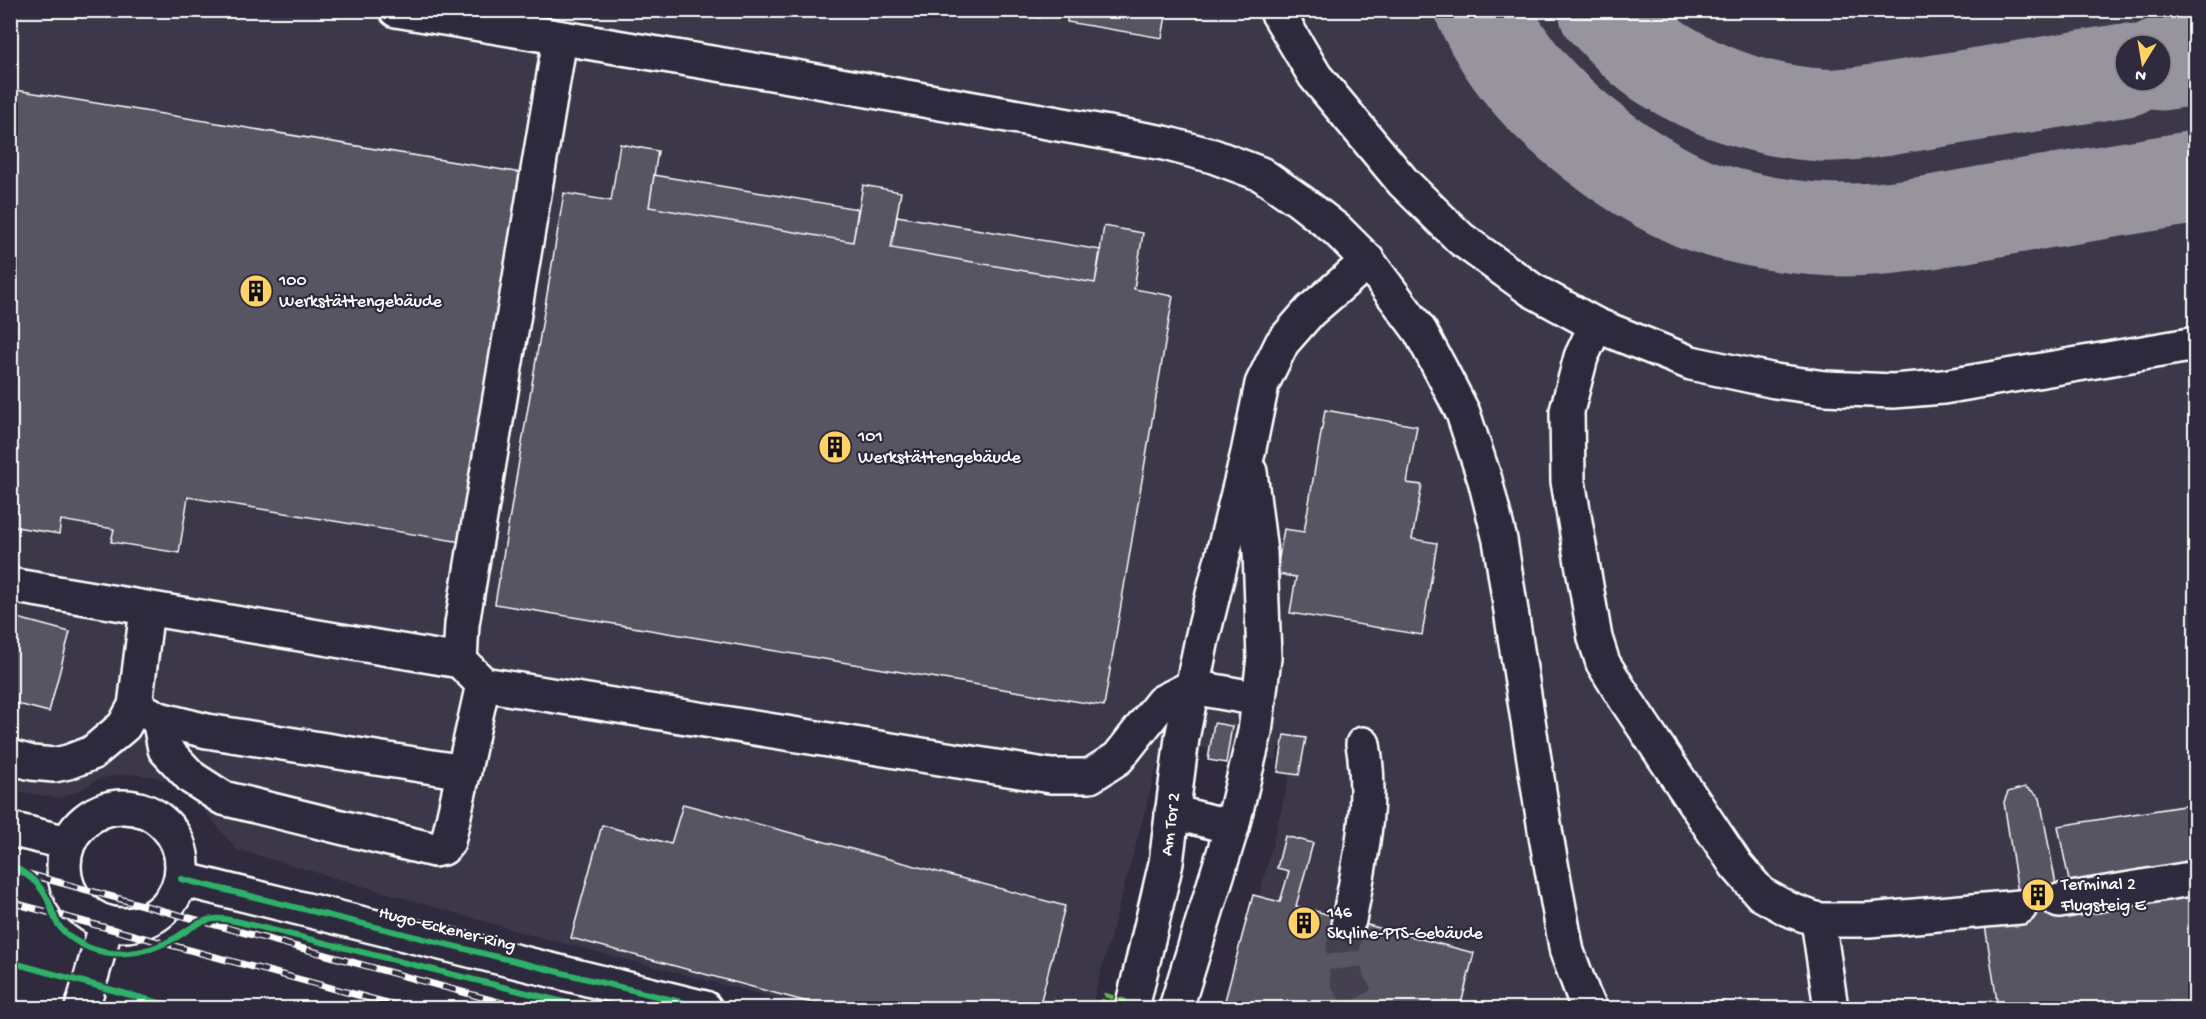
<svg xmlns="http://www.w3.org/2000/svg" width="2206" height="1019" viewBox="0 0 2206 1019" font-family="'Gochi Hand',sans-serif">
	<rect width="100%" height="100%" fill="#2f2a3d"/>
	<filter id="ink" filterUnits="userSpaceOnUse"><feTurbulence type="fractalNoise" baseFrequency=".0167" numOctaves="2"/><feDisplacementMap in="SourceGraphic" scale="12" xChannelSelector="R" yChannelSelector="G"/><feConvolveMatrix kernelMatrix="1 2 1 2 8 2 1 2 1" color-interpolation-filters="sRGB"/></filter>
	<g filter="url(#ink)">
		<path fill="#3c3749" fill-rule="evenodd" d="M11 11H2195V1008H1223L1253 895 1259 896 1288 783 1295 747 1279 744 1276 760 1228 752 1226 763 1208 760 1210 749 1164 741 1091 1008H814L527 934 236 849 193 797 178 786 155 777 132 774 112 776 96 780 85 788 61 798 11 791ZM2125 45H2161V81H2125Z"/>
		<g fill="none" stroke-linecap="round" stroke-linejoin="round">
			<path stroke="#97949e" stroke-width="93" d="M1482 10C1508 67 1549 109 1598 146 1627 168 1659 188 1691 202 1736 220 1798 230 1847 230 1899 230 1952 218 2003 209 2067 198 2131 188 2196 177
				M1605 10C1623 29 1640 49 1662 63 1709 93 1765 112 1821 115 1845 116 1870 112 1894 108L2125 70
				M2161 64 2196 59"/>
		</g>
		<path fill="#595564" stroke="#fff" stroke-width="1.5" d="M999 10H1042L1040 18Z
			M1053 10H1167L1162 38 1067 22 1068 13Z
			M10 89 522 173 461 542 188 497 179 553 111 542 114 529 61 520 59 534 10 526Z
			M620 144 658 151 649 207 853 242 863 185 901 192 891 248 1095 283 1104 226 1143 233 1134 289 1173 296 1104 706 495 604 564 193 611 201Z
			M654 175 858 209 853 242 649 207Z
			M897 216 1101 250 1095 283 891 248Z
			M1325 410 1417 426 1407 483 1422 485 1412 539 1437 543 1422 635 1290 613 1296 577 1276 574 1284 529 1304 532Z
			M10 616 70 632 49 712 10 702Z
			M1214 723 1232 726 1226 763 1208 760Z
			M1284 735 1306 738 1299 775 1278 772Z
			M2025 787 2034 792 2040 798 2061 912 2196 890V1008H1998L1985 925 2022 919 2004 802 2008 792Z
			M2025 787 2034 792 2040 798 2061 912 2196 890V1008H1998L1985 925 2022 919 2004 802 2008 792Z
			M683 804 1065 906 1039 1008H830L571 938 602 825 671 844Z
			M2196 804V866L2070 886 2058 826Z
			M1285 836 1313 843 1296 906 1474 953 1460 1008H1223L1253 895 1280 902 1289 871 1277 868Z"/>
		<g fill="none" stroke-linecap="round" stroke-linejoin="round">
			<path stroke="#443f50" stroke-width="33" stroke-dasharray="33 16" stroke-linecap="butt" d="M1349 920 1343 948 1347 981 1364 1008"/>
			<g stroke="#fff" stroke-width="38">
				<g id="minor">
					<path d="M396 10 795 77 1164 143 1213 156 1261 174 1300 201 1337 230 1368 261 1420 331 1441 370 1463 413 1485 480 1500 540 1546 836 1567 952 1584 997 1590 1008"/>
					<path d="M1276 10 1315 76 1403 182 1461 239 1532 290 1596 325 1691 363 1775 381 1825 388 1893 391 1943 387 2196 344"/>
					<path d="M1596 325 1581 357 1567 411 1568 481 1595 638 1603 663 1626 700 1736 865 1761 894 1788 909 1818 920H1868L2020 907"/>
					<path d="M10 585 460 661 483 684 1051 776H1090L1118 758 1162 702 1192 687 1259 699"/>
					<path d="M460 661 462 624 560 39"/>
					<path d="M135 706 159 719 207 731 464 772"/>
					<path d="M159 719 165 749 192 778 223 798 434 850 443 848 448 842 483 684"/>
					<path d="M10 757 32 763 54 765 68 762 92 753 124 726 135 706 147 609"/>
					<circle cx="123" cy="866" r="59"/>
					<path d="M1172 812 1232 827"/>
					<path d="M10 829 68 843"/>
					<path d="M181 879 705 1008"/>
					<path d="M2059 901 2196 878"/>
					<path d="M1349 920C1360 860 1374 805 1363 744"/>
					<path d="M1818 920 1831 1008"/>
					<path d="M82 1008 107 923"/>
					<path id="s1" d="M1132 1008 1166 863 1182 738 1202 639 1248 453 1262 384 1282 343 1310 311 1368 261"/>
					<path d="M1176 1008 1232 827 1255 732 1264 658 1260 552 1250 472"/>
				</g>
			</g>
			<use href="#minor" stroke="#2f2a3d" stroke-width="33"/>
			<g stroke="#fff" stroke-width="7">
				<path id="rail" d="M10 869 521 1008
					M10 902 406 1008"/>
			</g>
			<use href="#rail" stroke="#2f2a3d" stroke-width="4.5" stroke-dasharray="14" stroke-linecap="butt"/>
			<path stroke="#58b947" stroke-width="4.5" stroke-dasharray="9 4.5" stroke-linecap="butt" d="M1101 1008 1105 995 1148 1008"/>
			<g stroke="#2f2a3d" stroke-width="10">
				<path id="cycleway" d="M10 864C22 872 34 878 42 890 57 911 48 921 73 939 105 961 145 956 177 937 188 930 200 920 214 919 221 918 229 920 236 921L588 1008
					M181 879 705 1008
					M10 962 178 1008"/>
			</g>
			<use href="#cycleway" stroke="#2db169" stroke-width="6"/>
		</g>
	</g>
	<defs>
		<g id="building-disc" transform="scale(1.725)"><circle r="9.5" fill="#ffd166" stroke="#2f2a3d"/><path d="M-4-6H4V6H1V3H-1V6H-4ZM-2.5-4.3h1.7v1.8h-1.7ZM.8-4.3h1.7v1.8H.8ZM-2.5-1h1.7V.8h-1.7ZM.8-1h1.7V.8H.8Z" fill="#111"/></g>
	</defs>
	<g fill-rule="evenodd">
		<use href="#building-disc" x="256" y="291"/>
		<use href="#building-disc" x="835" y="447"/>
		<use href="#building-disc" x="2038" y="895"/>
		<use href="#building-disc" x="1304" y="923"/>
	</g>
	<g text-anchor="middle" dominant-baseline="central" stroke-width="4.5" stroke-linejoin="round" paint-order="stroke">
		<g font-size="18" fill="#fff" stroke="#2f2a3d" text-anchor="start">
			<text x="279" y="281">100<tspan x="279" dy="21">Werkstättengebäude</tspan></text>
			<text x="858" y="437">101<tspan x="858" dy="21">Werkstättengebäude</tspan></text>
			<text x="2061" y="885">Terminal 2<tspan x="2061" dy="21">Flugsteig E</tspan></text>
			<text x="1327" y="913">146<tspan x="1327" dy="21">Skyline-PTS-Gebäude</tspan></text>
		</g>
		<g font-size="18" fill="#fff" stroke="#2f2a3d">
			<text stroke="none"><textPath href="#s1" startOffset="188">Am Tor 2</textPath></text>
			<text transform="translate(447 930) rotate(14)">Hugo-Eckener-Ring</text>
		</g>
	</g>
	<rect width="2206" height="1019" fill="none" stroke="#2f2a3d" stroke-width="36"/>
	<rect x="18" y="18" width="2170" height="983" fill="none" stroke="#fff" stroke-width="2" filter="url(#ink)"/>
	<g transform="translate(2143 63) rotate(191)"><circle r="28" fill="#2f2a3d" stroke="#827f8b" stroke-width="1.5"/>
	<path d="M0-4.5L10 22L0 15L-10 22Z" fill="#ffd166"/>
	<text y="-9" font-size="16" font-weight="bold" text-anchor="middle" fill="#ffffff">N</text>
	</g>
</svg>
